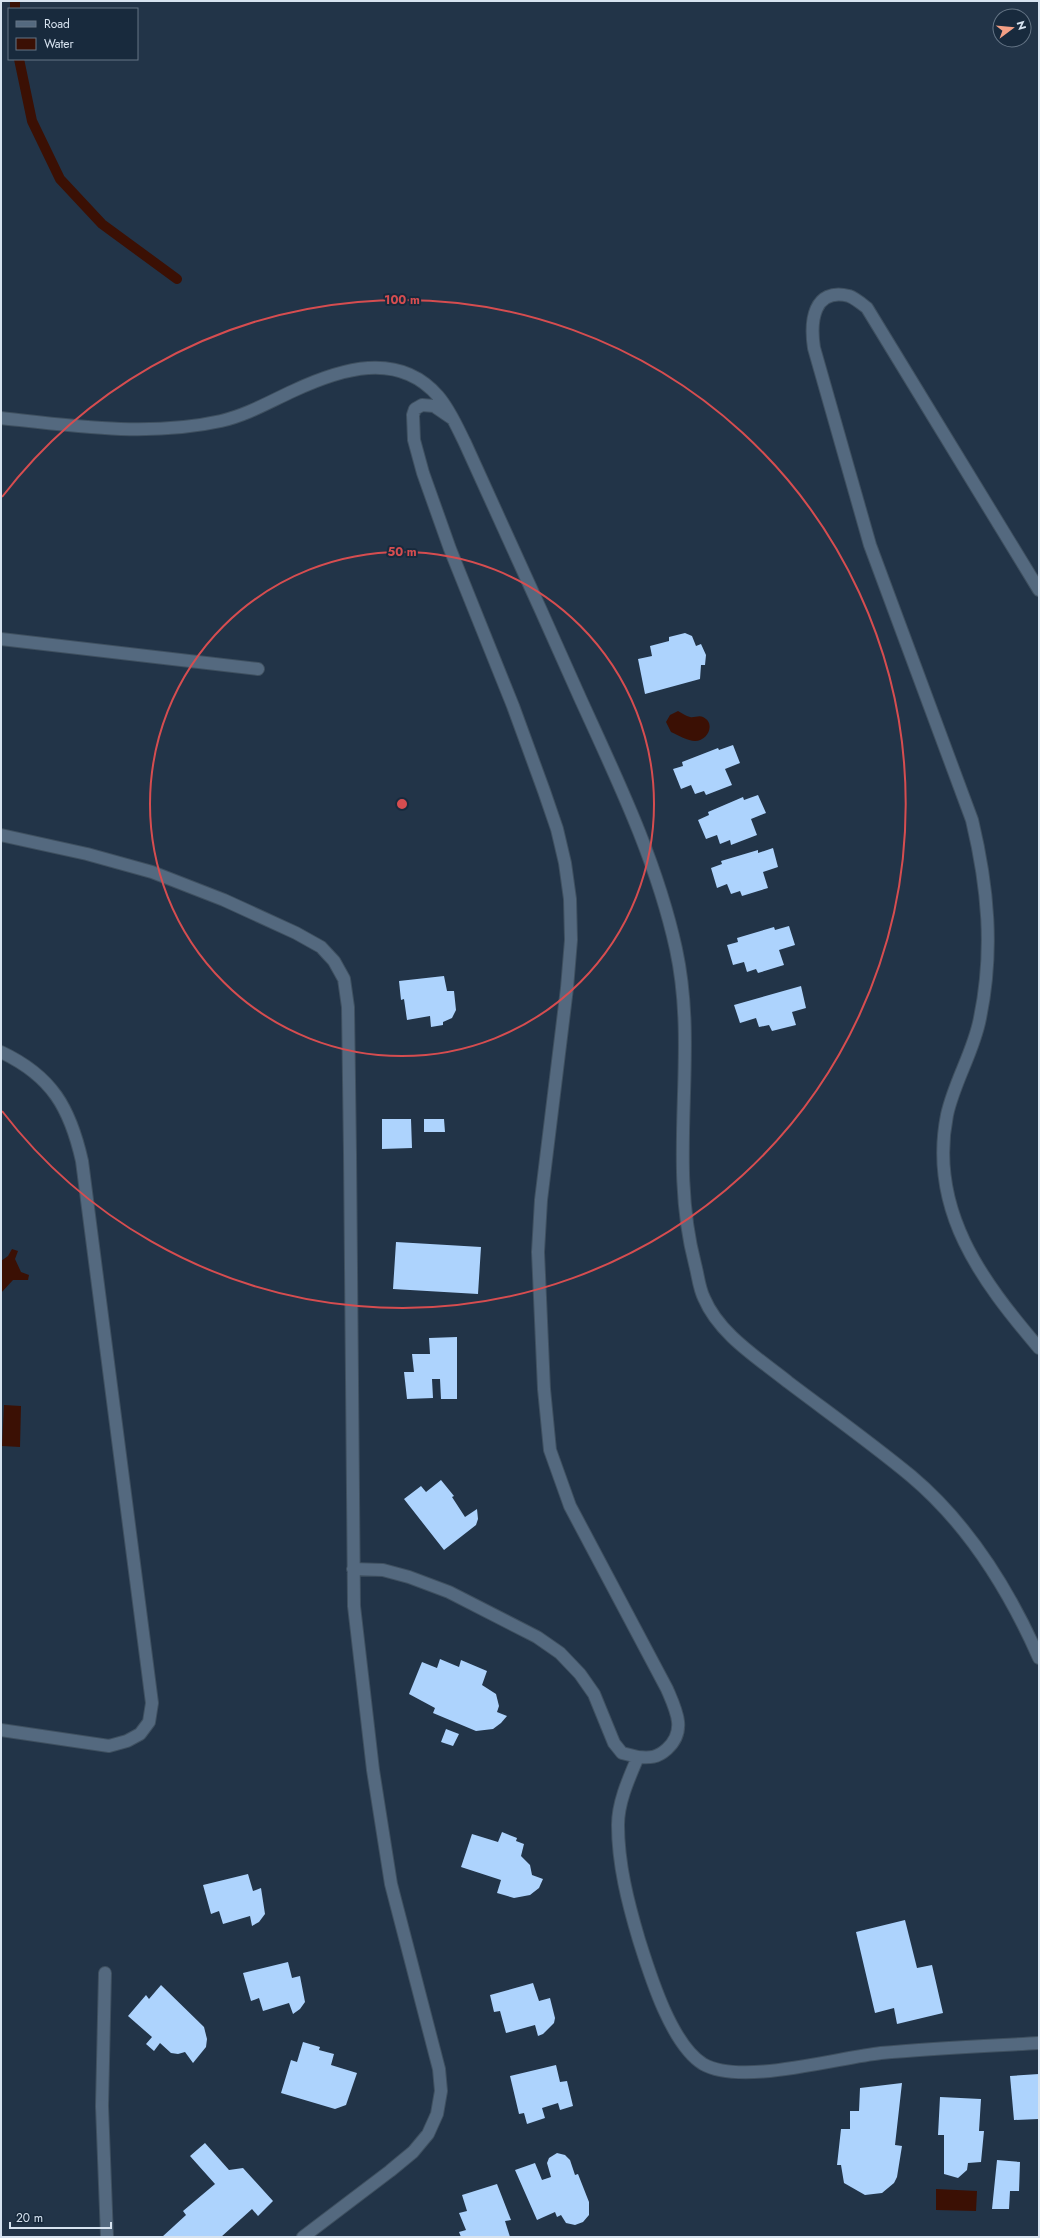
<svg xmlns="http://www.w3.org/2000/svg" width="1040" height="2238" viewBox="0 0 1040 2238" font-family="Jost,sans-serif">
	<rect width="100%" height="100%" fill="#223448"/>
	<path fill="#3b1004" d="M678 711C682 713 686 716 690 717 694 718 699 715 703 717 716 723 708 741 695 741 688 741 678 735 671 732L666 722 670 715Z
		M12 1249 18 1251 15 1259 21 1272 29 1275 28 1280H13L1 1293V1261L8 1256Z
		M4 1405 21 1406 20 1447 2 1446Z
		M936 2189 977 2191 976 2211 936 2210Z"/>
	<g fill="none" stroke-linecap="round" stroke-linejoin="round">
		<path stroke="#3b1004" stroke-width="10" d="M15 1V9
			M19 59 32 121 60 179 102 224 177 279"/>
	</g>
	<path fill="#add3fd" d="M685 633 692 636 696 646 701 644 706 655 705 665H701L700 679 645 694 638 659 652 656 650 646 669 641V637Z
		M733 745 740 763 725 769 732 785 706 795 704 791 695 794 691 785 681 789 673 769 683 766 682 762 718 748 719 750Z
		M758 795 766 813 751 819 757 835 731 845 730 840 720 844 717 835 706 839 698 820 709 815 708 812 743 797 744 800Z
		M773 848 778 867 763 872 768 888 742 896 740 891 731 894 727 884 717 888 711 868 722 864 721 861 758 850V853Z
		M789 926 795 945 779 950 784 965 758 973 756 969 747 972 744 962 733 965 727 945 738 942 737 938 774 927 775 930Z
		M444 976 447 991H454L456 1010 452 1018 443 1022V1025L431 1027 430 1016 407 1020 404 999 401 1000 399 981Z
		M801 986 806 1008 792 1012 796 1025 772 1031 769 1025 759 1027 756 1018 740 1023 734 1005Z
		M382 1119H411L412 1148 382 1149Z
		M424 1119H444L445 1132H424Z
		M396 1242 481 1247 478 1294 393 1289Z
		M457 1337V1399H441L440 1379H432L433 1398 407 1399 404 1372H414L412 1354H430L429 1338Z
		M441 1480 454 1496 452 1497 465 1517 477 1509 478 1519 476 1525 444 1550 404 1499 421 1486 426 1492Z
		M440 1659 459 1667 461 1660 487 1671 482 1685 496 1694 499 1706 497 1712 507 1716 501 1723 493 1729 476 1731 433 1713 435 1708 409 1694 422 1662 437 1668Z
		M446 1729 459 1734 453 1746 441 1742Z
		M502 1832 517 1838 516 1841 524 1844 521 1856 530 1865 532 1875 543 1879 539 1888 530 1895 514 1898 497 1893 501 1880 461 1867 472 1834 498 1842Z
		M248 1874 253 1891 261 1888 265 1914 259 1922 252 1926 250 1916 223 1924 219 1911 211 1914 203 1885Z
		M905 1920 917 1968 932 1965 943 2013 897 2024 894 2008 875 2013 856 1932Z
		M288 1962 292 1978 300 1976 305 2002 300 2009 293 2014 289 2003 263 2011 259 1998 251 2001 243 1973Z
		M533 1983 539 2001 550 1998 555 2018 554 2023 543 2034 538 2036 535 2025 506 2033 500 2011 494 2012 490 1995Z
		M161 1985 204 2027 207 2039 206 2047 193 2063 185 2052 178 2054 171 2053 160 2043 154 2051 146 2044 152 2037 128 2016 146 1995 149 1999Z
		M303 2042 320 2047 319 2050 334 2054 331 2065 357 2073 346 2105 335 2109 281 2093 291 2060 297 2062Z
		M556 2065 560 2082 567 2081 573 2106 560 2110 558 2103 542 2108 545 2118 527 2124 524 2113 519 2114 510 2076Z
		M1039 2074V2119L1014 2120 1010 2076Z
		M902 2083 895 2145 902 2146 897 2177 894 2183 882 2193 865 2195 844 2183 841 2165H837L841 2129H850V2111H859L860 2088Z
		M940 2097 981 2099 979 2131H984L981 2162 968 2163 967 2170 958 2178 944 2174V2135H938Z
		M205 2143 229 2170 243 2168 273 2201 258 2216 252 2209 221 2237H162L186 2215 183 2211 215 2184 190 2156Z
		M557 2153 565 2155 570 2160 575 2175 578 2174 589 2202V2215L583 2222 575 2225 566 2223 561 2215 557 2217 555 2212 537 2220 515 2170 535 2163 542 2180 551 2177 547 2163 549 2158Z
		M997 2160 1020 2162 1019 2191H1010L1009 2209H992Z
		M497 2184 511 2220 505 2221 510 2237H461L459 2232 466 2230 459 2213 467 2211 462 2195Z"/>
	<g fill="none" stroke-linecap="round" stroke-linejoin="round">
		<g stroke="#3f5060" stroke-width="14">
			<path id="lane" d="M1 639 258 669
				M1 1052C52 1076 70 1108 82 1161L152 1703 149 1722 140 1734 127 1741 109 1746 1 1730
				M102 2106 105 1973"/>
		</g>
		<g stroke="#3f5060" stroke-width="14">
			<path id="street" d="M1 418C73 426 149 437 221 421 247 415 269 402 293 391 340 369 398 350 438 396 450 410 457 427 465 443 504 529 543 614 581 700 618 781 657 862 676 949 699 1055 667 1157 695 1264 698 1275 699 1288 704 1298 719 1334 758 1358 788 1382 829 1413 871 1443 911 1476 968 1524 1009 1590 1039 1658
				M453 419 434 406 422 405 415 409 413 415 414 440 423 473 450 549 513 706 544 791 557 829 565 863 570 899 571 940 567 988 541 1200 538 1252 544 1389 550 1450 570 1506 667 1689C676 1710 687 1731 667 1749 657 1758 650 1758 638 1757 629 1778 618 1802 618 1825 618 1864 628 1903 639 1940 650 1975 671 2044 703 2064 741 2086 836 2058 881 2053 934 2048 987 2046 1039 2043
				M1039 590 867 308C862 304 855 298 849 296 813 287 810 322 814 348L870 545 972 820C988 887 994 950 980 1018 974 1051 954 1082 947 1115 928 1210 982 1281 1039 1348
				M1 835 87 854 152 872 224 900 296 933 321 947 334 961 344 979 348 1007 350 1154 354 1606 373 1770 391 1884 439 2069 441 2091 437 2114 428 2134 413 2152 390 2171 303 2237
				M353 1569 383 1570 409 1577 449 1592 537 1637 560 1653 580 1674 594 1694 614 1743 622 1753 638 1757
				M102 2106 107 2237"/>
		</g>
		<use href="#lane" stroke="#54697f" stroke-width="12"/>
		<use href="#street" stroke="#54697f" stroke-width="12"/>
	</g>
	<g fill="none" stroke="#d64d50" stroke-width="2">
		<circle cx="402" cy="804" r="252"/>
		<path d="M2 497A504 504 0 1 1 2 1111"/>
	</g>
	<circle cx="402" cy="804" r="6" fill="#d64d50" stroke="#182a3d" stroke-width="2"/>
	<g font-size="12" text-anchor="middle" font-weight="bold" fill="#d64d50" stroke="#182a3d" stroke-width="4" stroke-linejoin="round" paint-order="stroke">
		<text x="402" y="304">100 m</text>
		<text x="402" y="556">50 m</text>
	</g>
	<rect width="1040" height="2238" fill="none" stroke="#d7e3f0" stroke-width="4"/>
	<rect x="8" y="8" width="130" height="52" fill="#182a3d" stroke="#647485"/>
	<rect x="16" y="21" width="20" height="6" fill="#54697f" stroke="#647485"/>
	<text x="44" y="28" font-size="12" fill="#d7e3f0">Road</text>
	<rect x="16" y="38" width="20" height="12" fill="#3b1004" stroke="#647485"/>
	<text x="44" y="48" font-size="12" fill="#d7e3f0">Water</text>
	<g transform="translate(1012 28) rotate(74)"><circle r="19" fill="#182a3d" stroke="#647485"/>
	<path d="M0-3L7 15L0 10L-7 15Z" fill="#f39f85"/>
	<text y="-6" font-size="11" font-weight="bold" text-anchor="middle" fill="#d7e3f0">N</text>
	</g>
	<path d="M10 2222v6h101v-6" fill="none" stroke="#d7e3f0" stroke-width="2"/>
	<text x="16" y="2222" font-size="12" fill="#d7e3f0" stroke="#182a3d" stroke-width="3" paint-order="stroke">20 m</text>
</svg>
